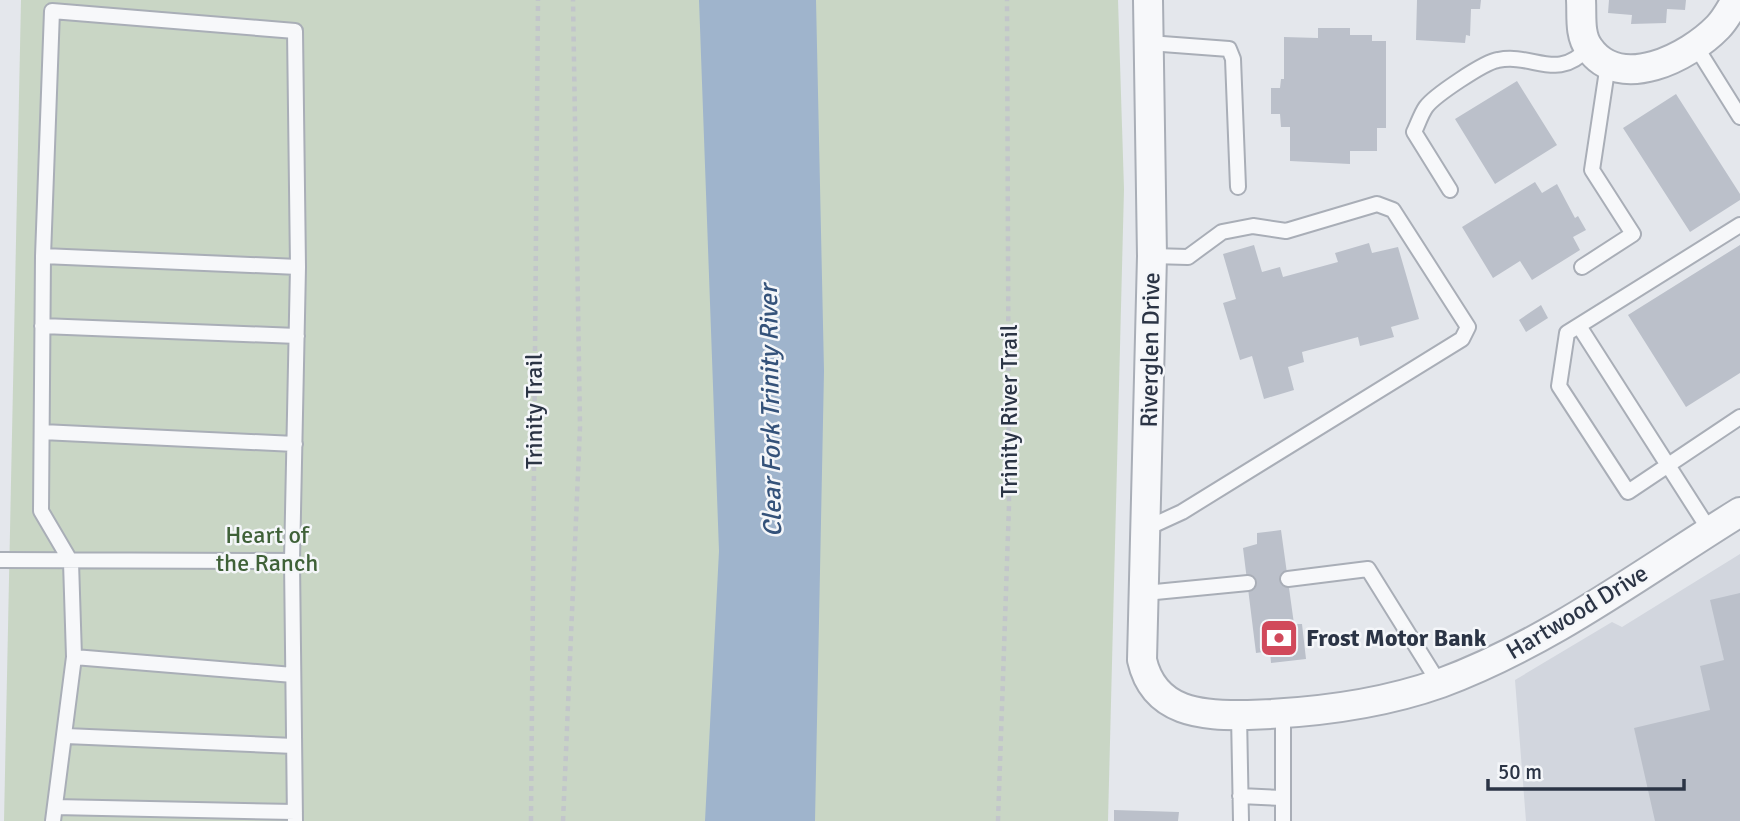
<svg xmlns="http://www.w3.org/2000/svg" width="1740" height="821" viewBox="0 0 1740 821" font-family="Signika,sans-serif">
	<rect width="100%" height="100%" fill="#e4e7ec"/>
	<path fill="#d2d6de" d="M1740 554V821H1526L1515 680 1612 622 1622 627Z"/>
	<path fill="#c9d6c5" d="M21 0H1118L1124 189 1108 821H4Z"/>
	<path fill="#9fb4cc" d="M699 0H816L824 371 815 821H705L719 551Z"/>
	<path fill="#bbc0ca" d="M1417 0H1481L1480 9H1471L1470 36 1466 35 1465 43 1416 40Z
		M1609 0H1686L1685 10 1667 9 1666 23 1631 24 1632 15 1608 13Z
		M1318 28H1350V35H1372V41H1386V128H1377V151H1350V164L1290 161V127H1281L1280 114H1271V88H1280L1281 79H1284V37L1318 38Z
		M1517 81 1557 145 1495 184 1455 119Z
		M1676 94 1740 194V200L1690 232 1623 128Z
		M1535 182 1542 193 1557 184 1575 218 1578 216 1586 230 1573 237 1580 250 1532 280 1520 261 1493 278 1462 227Z
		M1369 243 1372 253 1398 247 1419 319 1391 327 1394 337 1360 346 1358 337 1302 352 1304 362 1288 367 1294 390 1264 399 1252 356 1240 360 1223 303 1236 299 1223 254 1254 245 1262 272 1280 267 1283 277 1338 262 1335 253Z
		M1740 245V373L1686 407 1628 315Z
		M1541 305 1548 318 1526 332 1519 320Z
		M1281 530 1294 624H1302L1306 659 1271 663 1270 651 1256 653 1243 548 1257 544V533Z
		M1740 593V821H1655L1634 728 1710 710 1700 666 1724 660 1710 600Z
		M1114 810 1179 812 1178 821H1114Z"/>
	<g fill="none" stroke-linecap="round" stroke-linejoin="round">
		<g stroke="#a9aeb7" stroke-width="18">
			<path id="lane" d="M1149 43 1229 49 1233 59 1238 187
				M1695 45 1740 117
				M1450 190 1414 132C1418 124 1421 114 1426 107 1434 96 1484 62 1498 60 1534 53 1557 82 1588 48
				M1740 225 1567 333 1559 386 1628 492 1740 417
				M43 256 52 11 295 31 298 267
				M1582 267 1633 234 1592 170 1608 64
				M42 326 297 336
				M1579 326 1710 531
				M42 432 295 444
				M1145 529 1182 512 1462 339 1468 327 1393 210 1377 204 1286 231 1253 226 1222 232 1188 257 1152 256
				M0 560 292 561 295 821
				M1288 579 1368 569 1439 683
				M1145 593 1248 583
				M74 657 293 675
				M1239 715 1241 821
				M66 736 294 746
				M1240 796 1283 798
				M55 807 295 812
				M53 821 74 657 71 562 41 511 43 256 298 267 292 561
				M1283 821V714"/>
		</g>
		<g stroke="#a9aeb7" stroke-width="32">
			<path id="street" d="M1148 0 1152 256 1142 660C1154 713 1202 716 1248 715 1313 713 1379 705 1441 683 1549 643 1643 572 1740 512
				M1581 0C1582 15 1579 35 1589 48 1620 93 1689 57 1718 27 1725 20 1731 9 1736 0"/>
		</g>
		<path stroke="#c2c5cb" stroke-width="4.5" stroke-dasharray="5 5" stroke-linecap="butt" d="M531 821 538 0
			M563 821 580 427 573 0
			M998 821 1009 505 1007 0"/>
		<use href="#lane" stroke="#f7f8fa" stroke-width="14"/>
		<use href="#street" stroke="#f7f8fa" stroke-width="28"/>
	</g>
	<defs>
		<g id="bank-square" transform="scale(2.0125)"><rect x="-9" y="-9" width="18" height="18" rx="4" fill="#d1495b" stroke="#f4f6f9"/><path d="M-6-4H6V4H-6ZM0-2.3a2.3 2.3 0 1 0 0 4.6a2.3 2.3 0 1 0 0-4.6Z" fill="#fff"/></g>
	</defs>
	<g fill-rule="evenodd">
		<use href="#bank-square" x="1279" y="638"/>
	</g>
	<g text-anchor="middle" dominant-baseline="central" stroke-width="5" stroke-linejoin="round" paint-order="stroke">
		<g font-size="24" fill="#2b3445" stroke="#f4f6f9">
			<text transform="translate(1150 350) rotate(-89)">Riverglen Drive</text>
			<text transform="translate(534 411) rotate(-90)">Trinity Trail</text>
			<text transform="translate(1009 411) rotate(-90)">Trinity River Trail</text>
			<text transform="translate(1577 612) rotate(-31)">Hartwood Drive</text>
		</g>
		<g font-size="24" fill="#3f6138" stroke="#f4f6f9">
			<text x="267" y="535">Heart of<tspan x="267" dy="28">the Ranch</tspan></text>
		</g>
		<g font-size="24" font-weight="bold" fill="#2b3445" stroke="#f4f6f9" text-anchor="start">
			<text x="1306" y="638">Frost Motor Bank</text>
		</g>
		<g font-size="26" font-style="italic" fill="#34527a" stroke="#f4f6f9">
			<text transform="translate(771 411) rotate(-91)">Clear Fork Trinity River</text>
		</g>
	</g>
	<path d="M1488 779v10h196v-10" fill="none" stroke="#2b3445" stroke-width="3.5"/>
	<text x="1498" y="779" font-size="21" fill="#2b3445" stroke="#f4f6f9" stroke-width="5" paint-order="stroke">50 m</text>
</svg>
